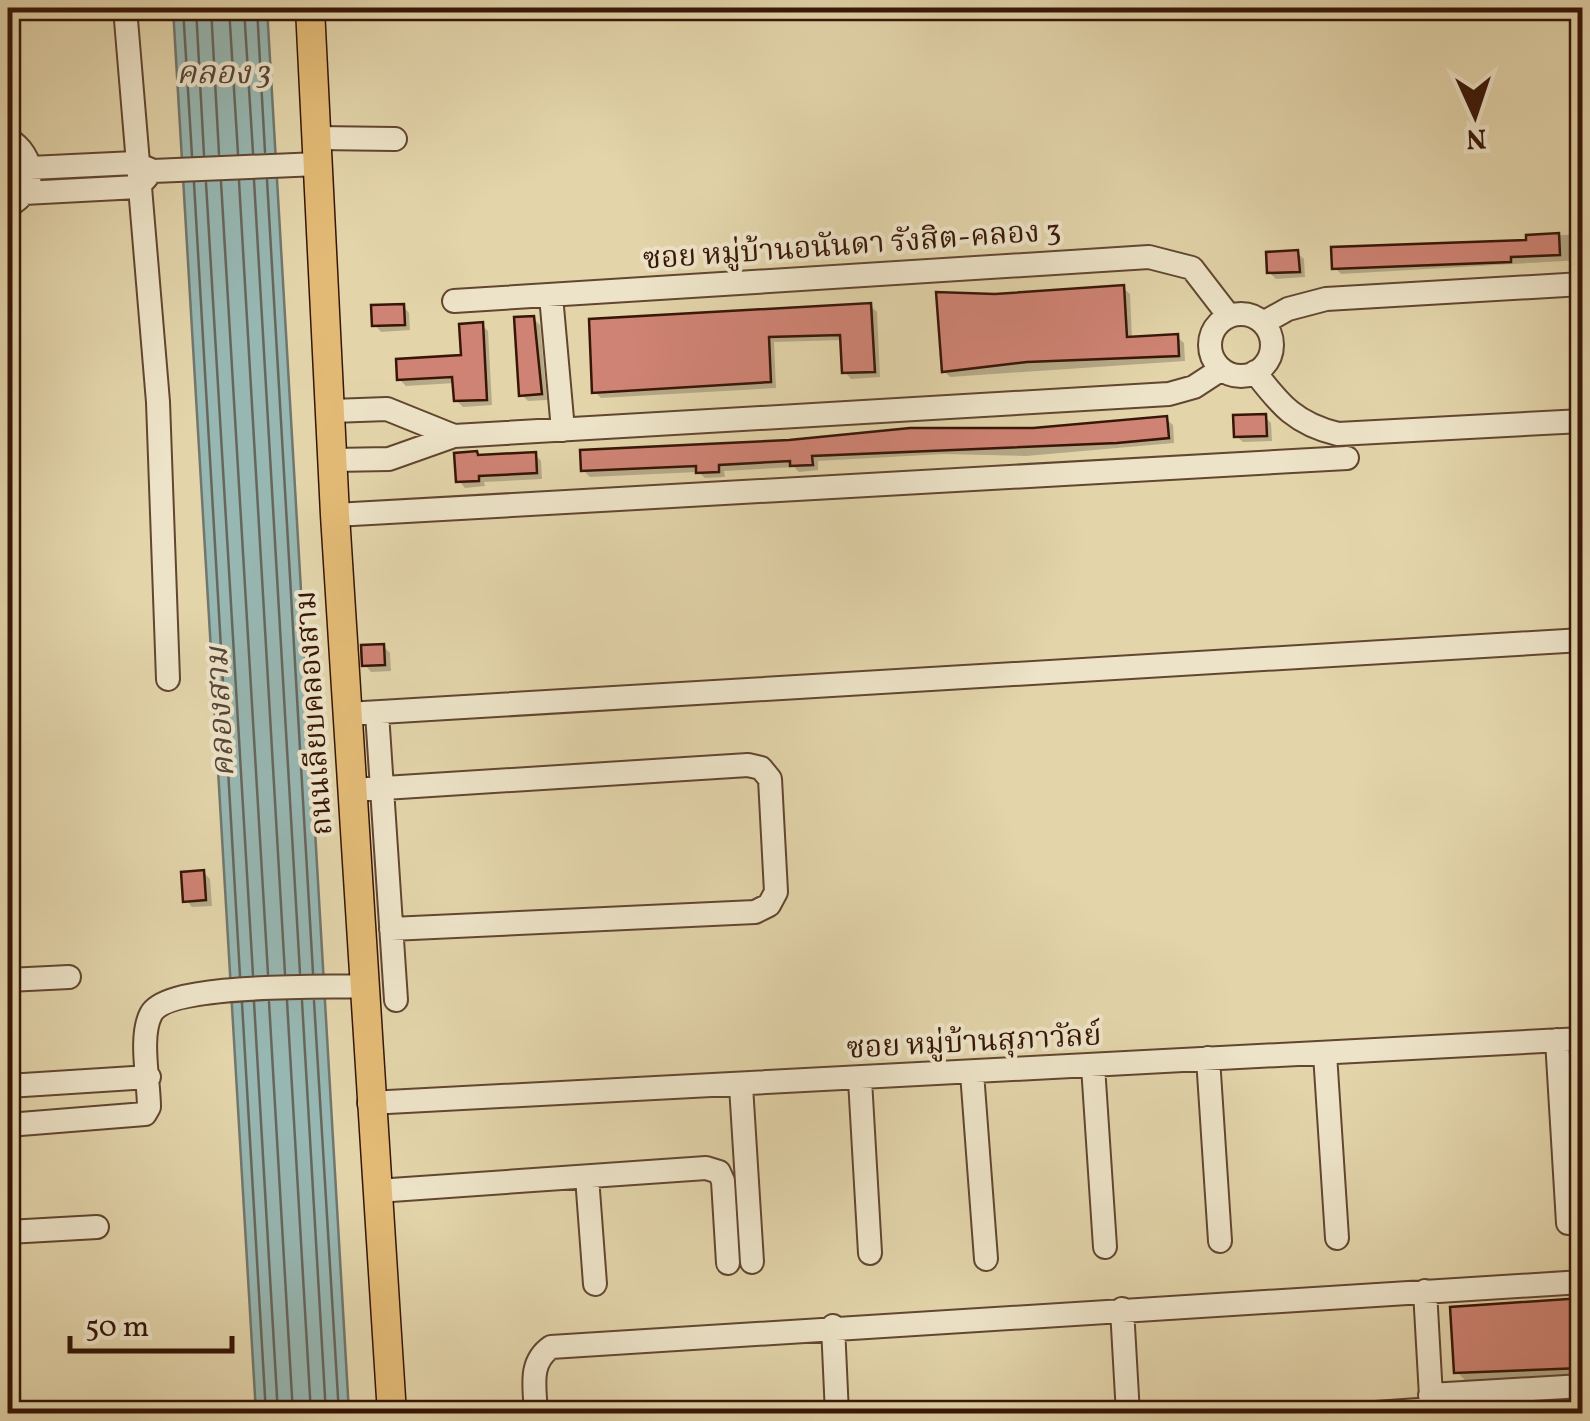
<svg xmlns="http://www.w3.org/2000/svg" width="1590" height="1421" viewBox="0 0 1590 1421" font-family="Vollkorn,'Noto Serif Thai',serif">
	<rect width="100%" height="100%" fill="#e3d4aa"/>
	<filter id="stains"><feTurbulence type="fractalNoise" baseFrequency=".002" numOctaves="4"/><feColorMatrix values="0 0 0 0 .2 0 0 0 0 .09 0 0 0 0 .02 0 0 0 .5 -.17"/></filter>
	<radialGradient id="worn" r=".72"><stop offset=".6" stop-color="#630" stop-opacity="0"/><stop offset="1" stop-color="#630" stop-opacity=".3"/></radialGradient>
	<path fill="#97b7b2" stroke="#71776e" stroke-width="2.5" d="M173 8H267L349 1413H256Z"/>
	<path fill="#0003" d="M1582 234V260L1341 274 1335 268 1529 242V237Z
		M1297 253 1304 259 1305 277 1276 279 1269 272Z
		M1123 288 1130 294 1132 339 1177 337 1184 343 1185 361 950 377 944 371 995 296Z
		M403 306 409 313 410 330 381 332 375 325Z
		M870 306 877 312 880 377 851 379 845 372 843 340 774 342 776 388 601 398 595 392 592 321Z
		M533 318 540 325 547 400 528 401 522 395Z
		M482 325 488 331 492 405 463 407 456 400 455 383 406 386 399 379 463 358Z
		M1265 417 1271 423 1272 441 1243 442 1236 436Z
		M1166 419 1173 425 1174 443 1026 456 944 454 818 461V470L799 472 794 467 724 471 725 477 705 478 698 472 590 477 583 470Z
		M535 454 541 461 542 479 484 482 485 486 465 488 459 481 480 457Z
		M383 646 390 653 391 671 371 672 365 665Z
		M204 873 210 879 212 906 192 907 186 900Z
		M1582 1302V1377L1467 1382 1456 1371 1453 1309Z
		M1582 1405V1414H1460Z"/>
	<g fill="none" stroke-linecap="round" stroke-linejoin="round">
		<path stroke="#67665c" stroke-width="2.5" d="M183 8 192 156
			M196 8 204 155
			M211 8 219 154
			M229 8 238 154
			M244 8 253 153
			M257 8 265 152
			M254 180 300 973
			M267 180 313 973
			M239 181 285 974
			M221 182 268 974
			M194 183 240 976
			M206 183 253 975
			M287 1001 311 1414
			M302 1001 326 1414
			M314 1001 339 1414
			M254 1002 278 1414
			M269 1002 293 1414
			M242 1003 266 1414"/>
	</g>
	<path fill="#cf8374" stroke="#371607" stroke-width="2.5" d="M1559 233 1560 255 1511 257V262L1332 269 1331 247 1526 240V235Z
		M1298 250 1300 272 1267 273 1266 252Z
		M1124 285 1127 337 1178 334 1179 356 1027 362 942 372 936 292 995 294Z
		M871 303 875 372 842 373 840 335 769 337 771 382 592 393 589 319Z
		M404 304 405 325 372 326 371 305Z
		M534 316 542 394 519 396 514 317Z
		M483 322 487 400 454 401 452 377 397 380 396 359 461 355 459 324Z
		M1266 414 1267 436 1234 437 1233 415Z
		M1167 416 1169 438 1117 443 812 456 813 465 790 466V461L719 465V472L696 473V466L581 471 580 450 789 440 910 428H1033Z
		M477 451 478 455 536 452 537 473 479 476V481L456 482 454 453Z
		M384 644 385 665 362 666 361 645Z
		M204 870 206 900 183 902 181 872Z
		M1582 1298V1368L1454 1373 1450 1307Z"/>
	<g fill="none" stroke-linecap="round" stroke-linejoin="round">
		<g stroke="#624630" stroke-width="26">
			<path id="minor" d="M125 8 158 402 168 679
				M317 138 395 139
				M8 139C35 155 39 190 8 206
				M30 168 135 163 153 171 318 164
				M24 193 138 187 147 177
				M551 296 563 430
				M454 301 1149 257 1192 268 1229 316
				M1210 345a31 31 0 1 1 62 0a31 31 0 1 1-62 0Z
				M1263 323 1288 309 1326 299 1582 284
				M1255 372C1280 405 1296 424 1338 434L1582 421
				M332 411 387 409 454 436
				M334 460 389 459 454 436 1169 394 1194 387 1220 370
				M335 515 1347 458
				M377 713 396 1000
				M347 714 1582 640
				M353 790 748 765 761 768 770 779 776 892 769 905 755 912 391 929
				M8 980 69 977
				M1557 1040 1568 1223
				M1325 1054 1337 1238
				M1208 1058 1220 1241
				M1093 1066 1105 1247
				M972 1073 986 1259
				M860 1080 870 1253
				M8 1086 149 1077
				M741 1086 752 1262
				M369 1103 1582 1039
				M8 1125 145 1114 149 1107C149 1081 139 1037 151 1014 168 982 325 988 364 986
				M587 1177 595 1284
				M377 1191 706 1168 719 1172 723 1181 728 1263
				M8 1232 97 1227
				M1425 1291 1432 1414
				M1122 1309 1128 1414
				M833 1326 837 1414
				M1430 1395 1582 1386
				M536 1414C535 1388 528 1363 551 1347L1582 1282
				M1361 1414 1432 1409"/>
		</g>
		<g stroke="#371607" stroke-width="31">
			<path id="major" d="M310 8 335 515 392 1414"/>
		</g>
		<use href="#minor" stroke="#ede3c8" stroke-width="22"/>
		<use href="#major" stroke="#e2ba75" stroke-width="28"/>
	</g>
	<g text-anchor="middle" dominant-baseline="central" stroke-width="8" stroke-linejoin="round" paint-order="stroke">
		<g font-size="30" fill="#371607" stroke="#ede3c8">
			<text transform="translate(852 246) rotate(-4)">ซอย หมู่บ้านอนันดา รังสิต-คลอง 3</text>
			<text transform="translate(315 713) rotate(-94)">ถนนเลียบคลองสาม</text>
			<text transform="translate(974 1043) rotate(-3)">ซอย หมู่บ้านสุภาวัลย์</text>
		</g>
		<g font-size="32" font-style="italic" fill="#54463a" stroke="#ede3c8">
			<text x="224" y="75">คลอง 3</text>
			<text transform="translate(222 712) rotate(-93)">คลองสาม</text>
		</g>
	</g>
	<rect width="1590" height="1421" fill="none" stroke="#e3d4aa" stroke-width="40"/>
	<rect x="10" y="10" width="1570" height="1401" fill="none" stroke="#371607" stroke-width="5"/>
	<rect x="20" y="20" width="1550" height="1381" fill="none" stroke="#371607" stroke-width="2.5"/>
	<g transform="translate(1475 115) rotate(177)" stroke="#ede3c8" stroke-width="8" paint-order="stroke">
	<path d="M0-8L18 38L0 25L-18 38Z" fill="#371607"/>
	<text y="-15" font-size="28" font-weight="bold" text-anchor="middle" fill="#371607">N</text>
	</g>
	<path d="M70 1336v15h162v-15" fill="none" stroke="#371607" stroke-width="5"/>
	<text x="85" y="1336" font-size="30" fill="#371607" stroke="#ede3c8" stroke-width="8" paint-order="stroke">50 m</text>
	<rect width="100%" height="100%" filter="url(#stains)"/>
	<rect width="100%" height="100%" fill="url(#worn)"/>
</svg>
